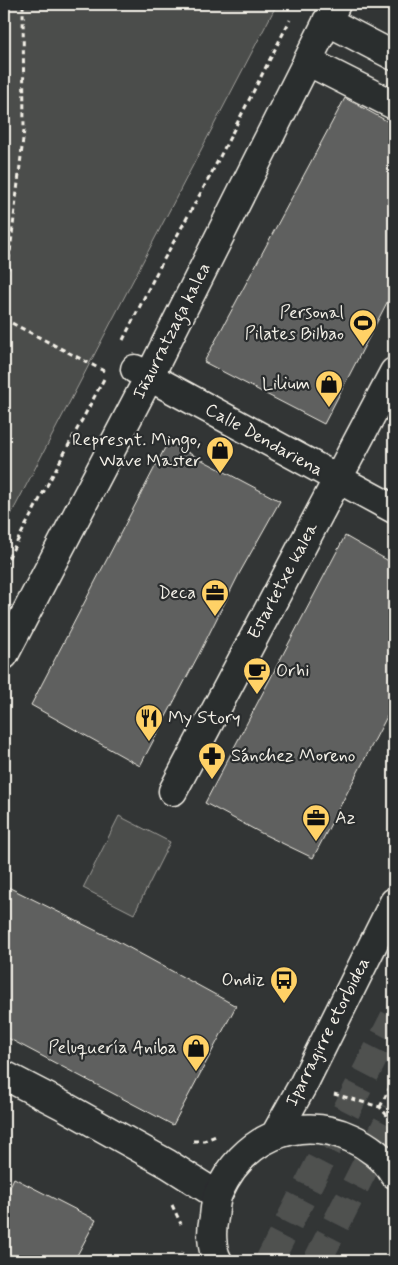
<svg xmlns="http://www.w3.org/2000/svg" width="398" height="1265" viewBox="0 0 398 1265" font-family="Mynerve,sans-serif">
	<rect width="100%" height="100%" fill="#323535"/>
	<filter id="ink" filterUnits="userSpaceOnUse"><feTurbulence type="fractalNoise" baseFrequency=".02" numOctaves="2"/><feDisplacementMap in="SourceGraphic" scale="10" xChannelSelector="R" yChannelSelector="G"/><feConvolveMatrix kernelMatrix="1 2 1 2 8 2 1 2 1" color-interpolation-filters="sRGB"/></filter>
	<g filter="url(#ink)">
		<path fill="#4b4d4c" stroke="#a09f9a" d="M4 4H277L4 528Z
			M119 816 170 842 134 914 83 888Z"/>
		<path fill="#5f605f" stroke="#f4f1e8" d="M345 98 394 125V289L324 424 204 362Z
			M168 442 280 501 239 574 199 654 140 766 31 705Z
			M345 536 394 564V703L313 858 261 833 205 803Z
			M4 885 115 940 236 1006 173 1125 4 1036Z
			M14 1178 96 1220 74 1261H4V1199Z"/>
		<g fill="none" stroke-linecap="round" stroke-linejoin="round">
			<path stroke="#4f5150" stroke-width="28" stroke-dasharray="28 14" stroke-linecap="butt" d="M269 1261 394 1018
				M317 1261 394 1110"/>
			<g stroke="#f4f1e8" stroke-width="31">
				<path id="street" d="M327 21 394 56
					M307 61 394 105
					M135 369 394 509
					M4 655 149 377 336 4
					M173 791 394 372
					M4 1075 62 1105 168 1164 217 1195"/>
			</g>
			<g stroke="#f4f1e8" stroke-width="31">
				<path id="primary" d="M275 1135 304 1083 394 902
					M218 1261C211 1249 211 1230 214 1217 215 1210 215 1201 218 1194 241 1140 296 1113 351 1138 367 1145 385 1158 394 1174"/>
			</g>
			<path stroke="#f4f1e8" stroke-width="3" stroke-dasharray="5 4" stroke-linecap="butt" d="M4 305 24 130 23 4
				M4 319 104 371
				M123 340 158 270 209 178 290 20
				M4 566 105 377
				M334 1094 380 1107 394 1124
				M380 1107 394 1079
				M193 1141H204L218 1135
				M172 1205 181 1224
				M179 1261 182 1252"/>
			<use href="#street" stroke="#2a2d2e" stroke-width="28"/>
			<use href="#primary" stroke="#2a2d2e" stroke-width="28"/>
		</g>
	</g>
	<defs>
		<g id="stadium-pin" transform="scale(1.4375)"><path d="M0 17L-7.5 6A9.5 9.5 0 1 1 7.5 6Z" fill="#ffd166" stroke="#2a2d2e"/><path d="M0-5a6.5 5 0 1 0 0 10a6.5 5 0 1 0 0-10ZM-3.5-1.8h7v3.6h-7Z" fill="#111"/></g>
		<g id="shop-pin" transform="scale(1.4375)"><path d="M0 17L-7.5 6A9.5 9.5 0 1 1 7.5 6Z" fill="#ffd166" stroke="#2a2d2e"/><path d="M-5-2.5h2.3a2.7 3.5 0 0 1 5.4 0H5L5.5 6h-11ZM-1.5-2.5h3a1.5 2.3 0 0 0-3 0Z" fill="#111"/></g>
		<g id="office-pin" transform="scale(1.4375)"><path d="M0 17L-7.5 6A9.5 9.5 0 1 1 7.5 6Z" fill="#ffd166" stroke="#2a2d2e"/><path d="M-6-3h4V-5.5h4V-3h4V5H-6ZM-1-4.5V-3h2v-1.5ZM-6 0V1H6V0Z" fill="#111"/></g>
		<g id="cafe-pin" transform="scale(1.4375)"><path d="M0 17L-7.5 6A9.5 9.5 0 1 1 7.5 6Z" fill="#ffd166" stroke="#2a2d2e"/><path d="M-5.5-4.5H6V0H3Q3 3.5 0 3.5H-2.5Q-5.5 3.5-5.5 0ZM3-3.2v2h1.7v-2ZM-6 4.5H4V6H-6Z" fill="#111"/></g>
		<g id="restaurant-pin" transform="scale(1.4375)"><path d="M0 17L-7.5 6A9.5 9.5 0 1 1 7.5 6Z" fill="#ffd166" stroke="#2a2d2e"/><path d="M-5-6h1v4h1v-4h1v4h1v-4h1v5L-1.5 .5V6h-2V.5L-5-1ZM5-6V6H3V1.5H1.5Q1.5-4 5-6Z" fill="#111"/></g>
		<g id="pharmacy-pin" transform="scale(1.4375)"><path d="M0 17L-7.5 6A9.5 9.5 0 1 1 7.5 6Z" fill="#ffd166" stroke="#2a2d2e"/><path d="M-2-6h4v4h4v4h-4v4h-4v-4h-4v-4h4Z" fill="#111"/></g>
		<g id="bus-pin" transform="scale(1.4375)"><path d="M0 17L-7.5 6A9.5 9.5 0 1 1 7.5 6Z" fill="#ffd166" stroke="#2a2d2e"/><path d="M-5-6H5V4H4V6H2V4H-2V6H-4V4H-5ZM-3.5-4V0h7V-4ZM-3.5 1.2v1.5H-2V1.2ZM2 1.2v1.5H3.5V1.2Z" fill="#111"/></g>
	</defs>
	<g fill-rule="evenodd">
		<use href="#stadium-pin" x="363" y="323"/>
		<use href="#shop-pin" x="329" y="384"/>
		<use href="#shop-pin" x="220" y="450"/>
		<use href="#office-pin" x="215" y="593"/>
		<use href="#cafe-pin" x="257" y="671"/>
		<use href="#restaurant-pin" x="149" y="718"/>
		<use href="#pharmacy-pin" x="212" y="756"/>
		<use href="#office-pin" x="316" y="818"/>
		<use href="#bus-pin" x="284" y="980"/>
		<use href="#shop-pin" x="196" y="1048"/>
	</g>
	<g text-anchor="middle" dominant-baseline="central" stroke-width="4.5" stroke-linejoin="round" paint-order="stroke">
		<g font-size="18" fill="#f4f1e8" stroke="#2a2d2e" text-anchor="end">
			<text x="344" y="313">Personal<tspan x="344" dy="21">Pilates Bilbao</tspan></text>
			<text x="310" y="384">Lilium</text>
			<text x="201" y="440">Represnt. Mingo,<tspan x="201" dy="21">Wave Master</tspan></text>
			<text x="196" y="593">Deca</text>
			<text x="276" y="671" text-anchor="start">Orhi</text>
			<text x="168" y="718" text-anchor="start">My Story</text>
			<text x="231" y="756" text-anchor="start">Sánchez Moreno</text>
			<text x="335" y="818" text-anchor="start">Az</text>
			<text x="265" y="980">Ondiz</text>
			<text x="177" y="1048">Peluquería Aniba</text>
		</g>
		<g font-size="18" fill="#f4f1e8" stroke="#2a2d2e">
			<text transform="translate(172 331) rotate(-63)">Iñaurratzaga kalea</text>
			<text transform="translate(264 440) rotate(29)">Calle Dendariena</text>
			<text transform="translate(283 581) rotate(-62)">Estartetxe kalea</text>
			<text transform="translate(328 1032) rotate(-63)">Iparragirre etorbidea</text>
		</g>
	</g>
	<rect width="398" height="1265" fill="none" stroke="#2a2d2e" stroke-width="20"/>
	<rect x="10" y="10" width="378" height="1245" fill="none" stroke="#f4f1e8" stroke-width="2" filter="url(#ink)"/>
</svg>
